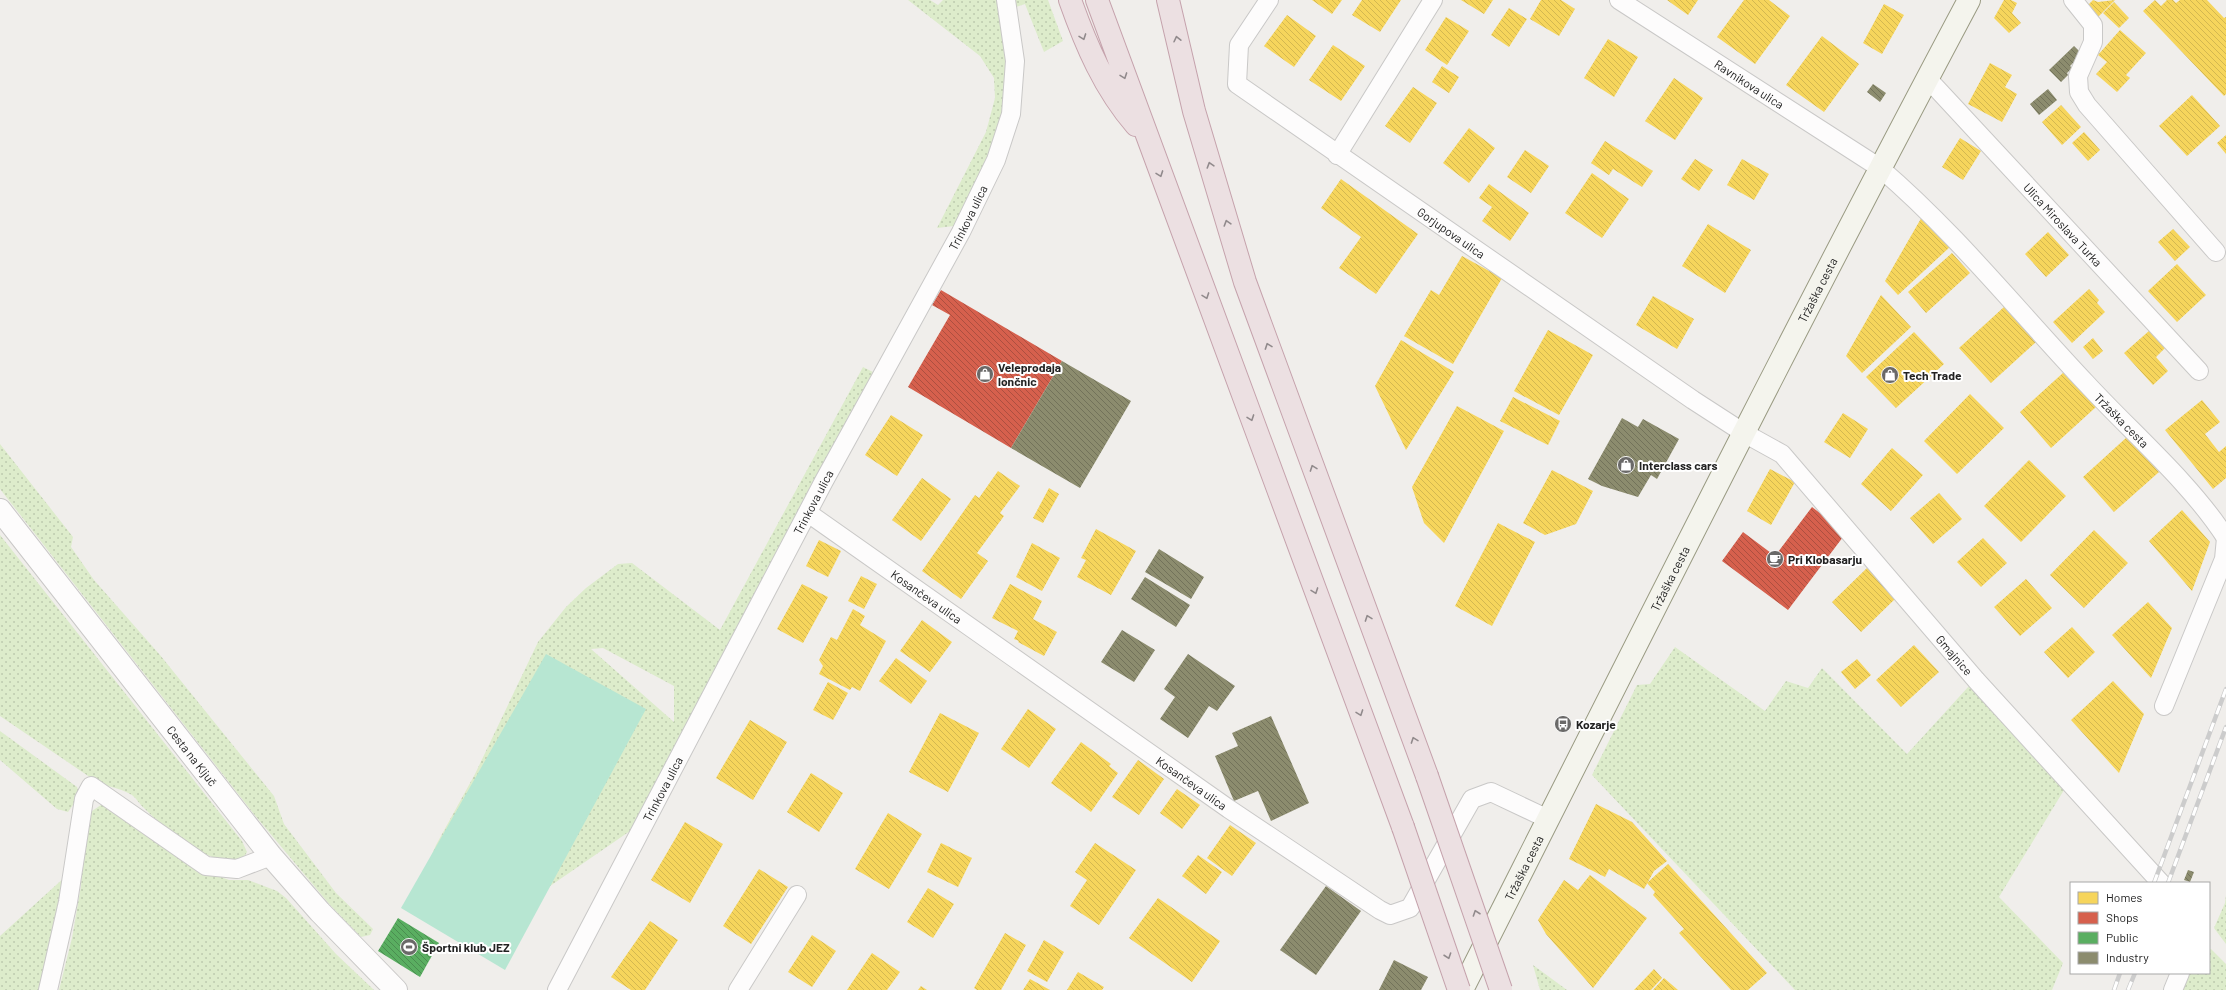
<svg xmlns="http://www.w3.org/2000/svg" width="2226" height="990" viewBox="0 0 2226 990" font-family="Barlow,sans-serif">
	<defs>
		<pattern id="grass-dots" width="8" height="8" patternUnits="userSpaceOnUse"><rect width="8" height="8" fill="#ddeccb"/><path d="M2 2h.1M6 6h.1" fill="none" stroke="#bdcaae" stroke-width="1.8" stroke-linecap="round"/></pattern>
		<pattern id="homes-back-hatch" width="6" height="6" patternUnits="userSpaceOnUse"><rect width="6" height="6" fill="#f6d55c"/><path d="M-1 5l2 2M0 0l6 6M5-1l2 2" fill="none" stroke="#d3b750"/></pattern>
		<pattern id="shops-back-hatch" width="6" height="6" patternUnits="userSpaceOnUse"><rect width="6" height="6" fill="#d6604d"/><path d="M-1 5l2 2M0 0l6 6M5-1l2 2" fill="none" stroke="#ad4f40"/></pattern>
		<pattern id="public-back-hatch" width="6" height="6" patternUnits="userSpaceOnUse"><rect width="6" height="6" fill="#5aae61"/><path d="M-1 5l2 2M0 0l6 6M5-1l2 2" fill="none" stroke="#4a8d50"/></pattern>
		<pattern id="industry-back-hatch" width="6" height="6" patternUnits="userSpaceOnUse"><rect width="6" height="6" fill="#8c8c6e"/><path d="M-1 5l2 2M0 0l6 6M5-1l2 2" fill="none" stroke="#72725a"/></pattern>
	</defs>
	<rect width="100%" height="100%" fill="#f0eeeb"/>
	<path fill="url(#grass-dots)" fill-rule="evenodd" d="M908 0H930L938 5 943 0H998L1008 67 1002 114 989 154 954 226 937 228 986 132 995 98 994 78 980 56Z
		M1014 0H1048L1063 41 1044 52 1025 4 1016 7Z
		M863 367 873 372 630 831 470 941 413 900 436 845 475 774 538 642 566 607 586 588 618 564 632 563 720 630ZM603 648 674 686V722L591 649Z
		M0 444 73 537 71 547 94 580 160 655 274 796 284 824 336 893 373 929 370 935 361 937 330 905 253 813 0 489Z
		M0 535 242 841 247 852 242 860C211 868 166 830 145 809 140 805 137 799 132 795 122 789 112 787 100 784L0 716Z
		M1675 647 1765 711 1786 681 1808 688 1822 668 1907 754 1969 686 2064 790 1999 897 2063 963 2052 990H1795L1592 775 1637 685 1650 684Z
		M0 731 77 787 80 795 68 812 57 809 0 760Z
		M104 803 197 868 229 880H248L277 891 286 898 336 954 374 990H59L72 938 81 886 85 823 92 811Z
		M66 876 44 990H0V936Z
		M2226 895V944L2214 928 2225 903Z
		M2211 949 2226 964V990H2182L2189 973H2209V950Z
		M1533 965 1567 990H1540Z"/>
	<path fill="#b7e6d2" d="M546 654 646 709 505 970 401 908Z"/>
	<path fill="url(#homes-back-hatch)" d="M1312 0H1342L1332 14Z
		M1362 0H1401L1380 32 1352 15Z
		M1461 0H1493L1484 14Z
		M1541 0H1561L1575 9 1559 36 1530 19Z
		M1667 0H1698L1688 15Z
		M1744 0H1769L1790 16 1755 64 1717 37Z
		M2004 0H2011L2017 3 2012 13 2021 23 2009 33 1994 18Z
		M2093 0 2098 2 2115 0 2098 17 2087 6Z
		M2155 0 2161 6 2167 0H2173L2176 3 2180 0H2207L2224 18 2226 17V94L2224 96 2143 11Z
		M2114 2 2129 18 2119 28 2103 13Z
		M1884 4 1904 15 1882 54 1863 43Z
		M1509 8 1527 19 1509 47 1491 35Z
		M1287 15 1316 36 1294 67 1264 46Z
		M1446 17 1469 31 1447 65 1425 50Z
		M2120 30 2146 53 2126 75 2130 78 2117 92 2096 74 2107 62 2098 55Z
		M1822 36 1859 64 1824 112 1786 85Z
		M1608 39 1638 57 1614 97 1584 78Z
		M1333 45 1365 66 1341 101 1309 80Z
		M1990 63 2012 75 2005 87 2017 94 2002 122 1968 104Z
		M1442 66 1459 77 1449 93 1432 82Z
		M1674 78 1703 98 1675 140 1645 121Z
		M1413 87 1437 103 1410 143 1385 126Z
		M2192 95 2220 126 2187 156 2159 126Z
		M2061 105 2081 127 2062 145 2042 122Z
		M1469 128 1495 148 1469 183 1443 163Z
		M2084 132 2100 150 2088 161 2072 143Z
		M2226 135V154L2217 143Z
		M1960 138 1981 151 1963 180 1942 167Z
		M1605 141 1653 171 1642 187 1613 169 1609 175 1591 163Z
		M1525 150 1549 166 1531 193 1507 177Z
		M1695 159 1713 170 1699 191 1681 179Z
		M1742 159 1769 174 1754 200 1727 185Z
		M1592 173 1629 199 1602 238 1565 213Z
		M1341 179 1418 234 1376 294 1339 268 1361 237 1321 208Z
		M1489 184 1529 213 1510 241 1482 221 1492 207 1479 198Z
		M1923 215 1951 246 1898 295 1885 281Z
		M1708 224 1751 250 1725 293 1682 266Z
		M2173 229 2190 247 2175 261 2158 242Z
		M2048 232 2069 255 2046 277 2025 254Z
		M1952 253 1970 273 1926 313 1908 292Z
		M1462 256 1502 278 1453 364 1404 336 1431 290 1439 295Z
		M2177 264 2206 295 2177 322 2148 291Z
		M2089 289 2099 300 2097 303 2105 312 2072 343 2053 322Z
		M1881 295 1911 327 1862 373 1846 356Z
		M1653 296 1694 319 1677 349 1636 325Z
		M2004 307 2036 342 1991 383 1959 348Z
		M1548 330 1593 355 1559 415 1514 391Z
		M2150 330 2166 347 2156 357 2168 371 2153 385 2124 353Z
		M1914 332 1944 364 1896 408 1866 377Z
		M2093 338 2103 351 2093 359 2083 347Z
		M1401 340 1454 372 1406 450 1375 386Z
		M2064 372 2096 407 2051 448 2020 412Z
		M1970 394 2004 428 1957 474 1924 441Z
		M1513 397 1560 421 1548 445 1500 421Z
		M2202 400 2220 422 2205 434 2219 452 2226 446V478L2213 489 2165 430Z
		M1457 406 1504 431 1444 543 1424 523 1412 487Z
		M1843 413 1868 429 1850 458 1824 442Z
		M891 415 923 435 897 476 865 455Z
		M2127 437 2159 472 2114 512 2083 477Z
		M1892 448 1923 475 1891 511 1861 484Z
		M2029 460 2066 496 2021 542 1984 506Z
		M1770 469 1795 482 1771 525 1747 511Z
		M1552 470 1593 491 1576 524 1545 535 1523 523Z
		M998 471 1020 486 1000 513 1004 516 977 553 988 561 961 599 922 571 975 495 979 498Z
		M922 478 951 499 921 541 892 520Z
		M1049 488 1059 494 1043 523 1033 518Z
		M1939 493 1962 519 1933 544 1910 518Z
		M2182 510 2210 542 2192 591 2149 541Z
		M1498 523 1535 542 1492 626 1455 606Z
		M1096 529 1136 551 1111 595 1077 577 1086 560 1081 558Z
		M2094 530 2128 563 2084 608 2050 575Z
		M1983 538 2007 563 1981 587 1957 562Z
		M819 540 841 551 828 577 806 566Z
		M1032 543 1060 558 1042 591 1016 577Z
		M1867 568 1896 598 1861 632 1832 602Z
		M861 576 877 584 864 609 848 601Z
		M2026 579 2052 608 2020 636 1994 607Z
		M802 584 828 597 803 643 777 629Z
		M1010 584 1042 601 1033 619 1057 632 1044 656 1018 642 1019 641 1014 639 1018 631 992 618Z
		M2148 602 2172 628 2151 678 2112 635Z
		M853 609 865 616 860 625 886 641 860 691 852 687 850 690 819 674 823 666 819 660 831 637 837 640Z
		M922 620 952 642 930 672 900 651Z
		M2072 627 2095 652 2068 678 2044 652Z
		M1914 645 1939 672 1901 707 1876 680Z
		M896 658 927 681 911 704 879 681Z
		M1857 659 1871 675 1855 689 1841 672Z
		M2113 681 2144 714 2119 773 2071 720Z
		M828 682 848 693 833 720 813 710Z
		M1028 709 1056 729 1029 768 1001 749Z
		M940 713 979 733 948 792 909 772Z
		M750 720 787 742 753 800 716 778Z
		M1081 742 1111 764 1109 766 1118 773 1091 812 1051 783Z
		M1138 760 1164 779 1139 815 1112 797Z
		M811 773 843 793 819 832 787 812Z
		M1177 789 1200 805 1182 829 1160 813Z
		M1596 804 1632 822 1667 861 1654 871 1644 889 1609 869 1605 877 1569 859Z
		M888 813 922 834 889 889 855 869Z
		M685 822 723 844 690 903 651 880Z
		M1230 825 1256 843 1232 876 1207 858Z
		M941 843 972 858 958 887 927 872Z
		M1095 843 1136 870 1099 925 1070 906 1087 880 1075 872Z
		M1198 855 1222 872 1206 894 1182 876Z
		M1668 864 1767 973 1748 990H1731L1679 933 1684 929 1653 895 1655 892 1647 883Z
		M759 869 788 887 751 944 723 926Z
		M1590 875 1647 918 1593 988 1546 934 1538 920 1564 880 1578 890Z
		M928 888 954 904 933 938 907 922Z
		M1158 898 1220 941 1192 982 1129 938Z
		M650 921 678 940 645 990H631L611 977Z
		M1005 933 1026 945 1001 990H977L974 988Z
		M812 935 836 951 812 987 788 972Z
		M1044 940 1064 952 1047 982 1027 971Z
		M872 953 900 972 887 990H847Z
		M1654 969 1662 978 1651 990H1634Z
		M1078 972 1104 987 1102 990H1067Z
		M1664 978 1678 990H1653Z
		M1030 979 1050 990H1023Z
		M921 986 927 990H918Z"/>
	<path fill="url(#shops-back-hatch)" d="M941 290 1062 361 1011 448 908 387 950 315 932 305Z
		M1812 507 1846 533 1788 610 1722 561 1743 532 1775 556Z"/>
	<path fill="url(#public-back-hatch)" d="M398 918 439 943 420 977 378 951Z"/>
	<path fill="url(#industry-back-hatch)" d="M2074 46 2082 54 2070 66 2072 68 2067 73 2068 75 2061 82 2049 70Z
		M1873 84 1886 93 1880 102 1867 92Z
		M2048 89 2057 100 2039 115 2030 104Z
		M1062 361 1131 401 1080 488 1011 448Z
		M1622 418 1638 427 1643 419 1679 439 1657 479 1651 475 1638 497 1602 486 1588 479Z
		M1159 549 1204 577 1191 599 1145 572Z
		M1145 577 1190 605 1176 627 1131 599Z
		M1122 630 1155 650 1134 682 1101 662Z
		M1188 654 1235 686 1217 711 1209 706 1188 738 1160 719 1175 697 1164 689Z
		M1271 716 1309 803 1271 821 1258 791 1234 801 1215 756 1238 746 1232 733Z
		M2188 870 2194 872 2190 882 2184 880Z
		M1326 886 1361 911 1316 975 1280 950Z
		M1394 960 1428 977 1421 990H1379Z"/>
	<g fill="none" stroke-linecap="round" stroke-linejoin="round">
		<g stroke="#c9c8c7" stroke-width="20">
			<g id="minor">
				<path id="s1" d="M1269 0 1239 45 1237 84 1693 400 1744 433 1782 454 1976 680 2161 883"/>
				<path id="s2" d="M1619 0 1880 168C1955 232 2018 311 2086 383 2131 432 2190 482 2226 538"/>
				<path d="M2073 0 2093 25V42L2078 76 2079 92 2087 105 2216 252"/>
				<path id="s3" d="M1927 78 2199 371"/>
				<path d="M1337 155 1433 0"/>
				<path id="s4" d="M808 513 1229 809 1380 910 1390 915 1410 908 1472 799 1491 792 1548 819"/>
				<path d="M2164 706 2224 559 2226 538"/>
				<path d="M48 990 68 902 84 799 91 786 206 866 237 869 271 856"/>
				<path id="s5" d="M557 990 824 481 961 232 996 160 1011 114 1015 61 1006 0"/>
				<path d="M738 990 797 895"/>
				<path d="M2173 990 2180 973"/>
			</g>
		</g>
		<g stroke="#c9c8c7" stroke-width="24">
			<g id="tertiary">
				<path id="s6" d="M0 510 271 856 320 912 396 990"/>
			</g>
		</g>
		<g stroke="#999a82" stroke-width="24">
			<g id="secondary">
				<path id="s7" d="M1462 990C1629 659 1795 327 1969 0"/>
			</g>
		</g>
		<g stroke="#c5a2ac" stroke-width="24">
			<path id="motorway" d="M1070 0C1086 45 1104 88 1136 125
				M1097 0 1403 827
				M1168 0 1194 111 1245 282 1427 776"/>
		</g>
		<use href="#minor" stroke="#fdfcfc" stroke-width="18"/>
		<use href="#tertiary" stroke="#fdfcfc" stroke-width="22"/>
		<use href="#secondary" stroke="#f4f4ed" stroke-width="22"/>
		<use href="#motorway" stroke="#ece0e2" stroke-width="22"/>
		<g stroke="#ccc" stroke-width="4.5">
			<path id="rail" d="M2154 883 2226 689
				M2168 883 2226 727
				M2114 990 2120 973
				M2128 990 2135 973"/>
		</g>
		<use href="#rail" stroke="#fff" stroke-width="3" stroke-dasharray="9" stroke-linecap="butt"/>
		<g stroke="#c5a2ac" stroke-width="24" stroke-linecap="butt">
			<path id="motorway-bridge" d="M1427 776 1501 990
				M1403 827 1459 990"/>
		</g>
		<use href="#motorway-bridge" stroke="#ece0e2" stroke-width="22"/>
	</g>
	<defs><path id="oneway-chevron" d="M-2-3.5L2.5 0L-2 3.5" fill="none" stroke-width="1.6" stroke-linecap="round" stroke-linejoin="round"/></defs>
	<g stroke="#918a8c">
		<use href="#oneway-chevron" transform="translate(1083 37) rotate(70)"/>
		<use href="#oneway-chevron" transform="translate(1177 39) rotate(-103)"/>
		<use href="#oneway-chevron" transform="translate(1124 76) rotate(70)"/>
		<use href="#oneway-chevron" transform="translate(1210 165) rotate(-107)"/>
		<use href="#oneway-chevron" transform="translate(1160 174) rotate(70)"/>
		<use href="#oneway-chevron" transform="translate(1227 223) rotate(-107)"/>
		<use href="#oneway-chevron" transform="translate(1206 296) rotate(70)"/>
		<use href="#oneway-chevron" transform="translate(1268 346) rotate(-110)"/>
		<use href="#oneway-chevron" transform="translate(1251 418) rotate(70)"/>
		<use href="#oneway-chevron" transform="translate(1313 468) rotate(-110)"/>
		<use href="#oneway-chevron" transform="translate(1315 591) rotate(70)"/>
		<use href="#oneway-chevron" transform="translate(1368 618) rotate(-110)"/>
		<use href="#oneway-chevron" transform="translate(1360 713) rotate(70)"/>
		<use href="#oneway-chevron" transform="translate(1414 740) rotate(-110)"/>
		<use href="#oneway-chevron" transform="translate(1476 913) rotate(-109)"/>
		<use href="#oneway-chevron" transform="translate(1448 956) rotate(71)"/>
	</g>
	<defs>
		<g id="shop-disc" transform="scale(0.9)"><circle r="9.5" fill="#6a6968" stroke="#fff"/><path d="M-5-2.5h2.3a2.7 3.5 0 0 1 5.4 0H5L5.5 6h-11ZM-1.5-2.5h3a1.5 2.3 0 0 0-3 0Z" fill="#fff"/></g>
		<g id="cafe-disc" transform="scale(0.9)"><circle r="9.5" fill="#6a6968" stroke="#fff"/><path d="M-5.5-4.5H6V0H3Q3 3.5 0 3.5H-2.5Q-5.5 3.5-5.5 0ZM3-3.2v2h1.7v-2ZM-6 4.5H4V6H-6Z" fill="#fff"/></g>
		<g id="bus-disc" transform="scale(0.9)"><circle r="9.5" fill="#6a6968" stroke="#fff"/><path d="M-5-6H5V4H4V6H2V4H-2V6H-4V4H-5ZM-3.5-4V0h7V-4ZM-3.5 1.2v1.5H-2V1.2ZM2 1.2v1.5H3.5V1.2Z" fill="#fff"/></g>
		<g id="stadium-disc" transform="scale(0.9)"><circle r="9.5" fill="#6a6968" stroke="#fff"/><path d="M0-5a6.5 5 0 1 0 0 10a6.5 5 0 1 0 0-10ZM-3.5-1.8h7v3.6h-7Z" fill="#fff"/></g>
	</defs>
	<g fill-rule="evenodd">
		<use href="#shop-disc" x="985" y="374"/>
		<use href="#shop-disc" x="1890" y="375"/>
		<use href="#shop-disc" x="1626" y="465"/>
		<use href="#cafe-disc" x="1775" y="559"/>
		<use href="#bus-disc" x="1563" y="724"/>
		<use href="#stadium-disc" x="409" y="947"/>
	</g>
	<g text-anchor="middle" dominant-baseline="central" stroke-width="4" stroke-linejoin="round" paint-order="stroke">
		<g font-size="12" fill="#222" stroke="#fff">
			<text stroke="none"><textPath href="#s2" startOffset="155">Ravnikova ulica</textPath></text>
			<text stroke="none"><textPath href="#s5" startOffset="875">Trinkova ulica</textPath></text>
			<text stroke="none"><textPath href="#s3" startOffset="200">Ulica Miroslava Turka</textPath></text>
			<text stroke="none"><textPath href="#s1" startOffset="354">Gorjupova ulica</textPath></text>
			<text stroke="none"><textPath href="#s7" startOffset="785">Tržaška cesta</textPath></text>
			<text stroke="none"><textPath href="#s2" startOffset="660">Tržaška cesta</textPath></text>
			<text stroke="none"><textPath href="#s5" startOffset="551">Trinkova ulica</textPath></text>
			<text stroke="none"><textPath href="#s7" startOffset="461">Tržaška cesta</textPath></text>
			<text stroke="none"><textPath href="#s4" startOffset="145">Kosančeva ulica</textPath></text>
			<text stroke="none"><textPath href="#s1" startOffset="1017">Gmajnice</textPath></text>
			<text stroke="none"><textPath href="#s6" startOffset="312">Cesta na Ključ</textPath></text>
			<text stroke="none"><textPath href="#s4" startOffset="469">Kosančeva ulica</textPath></text>
			<text stroke="none"><textPath href="#s5" startOffset="227">Trinkova ulica</textPath></text>
			<text stroke="none"><textPath href="#s7" startOffset="137">Tržaška cesta</textPath></text>
		</g>
		<g font-size="12" font-weight="bold" fill="#222" stroke="#fff" text-anchor="start">
			<text x="998" y="367">Veleprodaja<tspan x="998" dy="14">lončnic</tspan></text>
			<text x="1903" y="375">Tech Trade</text>
			<text x="1639" y="465">Interclass cars</text>
			<text x="1788" y="559">Pri Klobasarju</text>
			<text x="1576" y="724">Kozarje</text>
			<text x="422" y="947">Športni klub JEZ</text>
		</g>
	</g>
	<rect x="2070" y="882" width="140" height="92" fill="#ffffff" stroke="#a7a7a7"/>
	<rect x="2078" y="892" width="20" height="12" fill="#f6d55c" stroke="#a7a7a7"/>
	<text x="2106" y="902" font-size="12" fill="#222222">Homes</text>
	<rect x="2078" y="912" width="20" height="12" fill="#d6604d" stroke="#a7a7a7"/>
	<text x="2106" y="922" font-size="12" fill="#222222">Shops</text>
	<rect x="2078" y="932" width="20" height="12" fill="#5aae61" stroke="#a7a7a7"/>
	<text x="2106" y="942" font-size="12" fill="#222222">Public</text>
	<rect x="2078" y="952" width="20" height="12" fill="#8c8c6e" stroke="#a7a7a7"/>
	<text x="2106" y="962" font-size="12" fill="#222222">Industry</text>
</svg>
